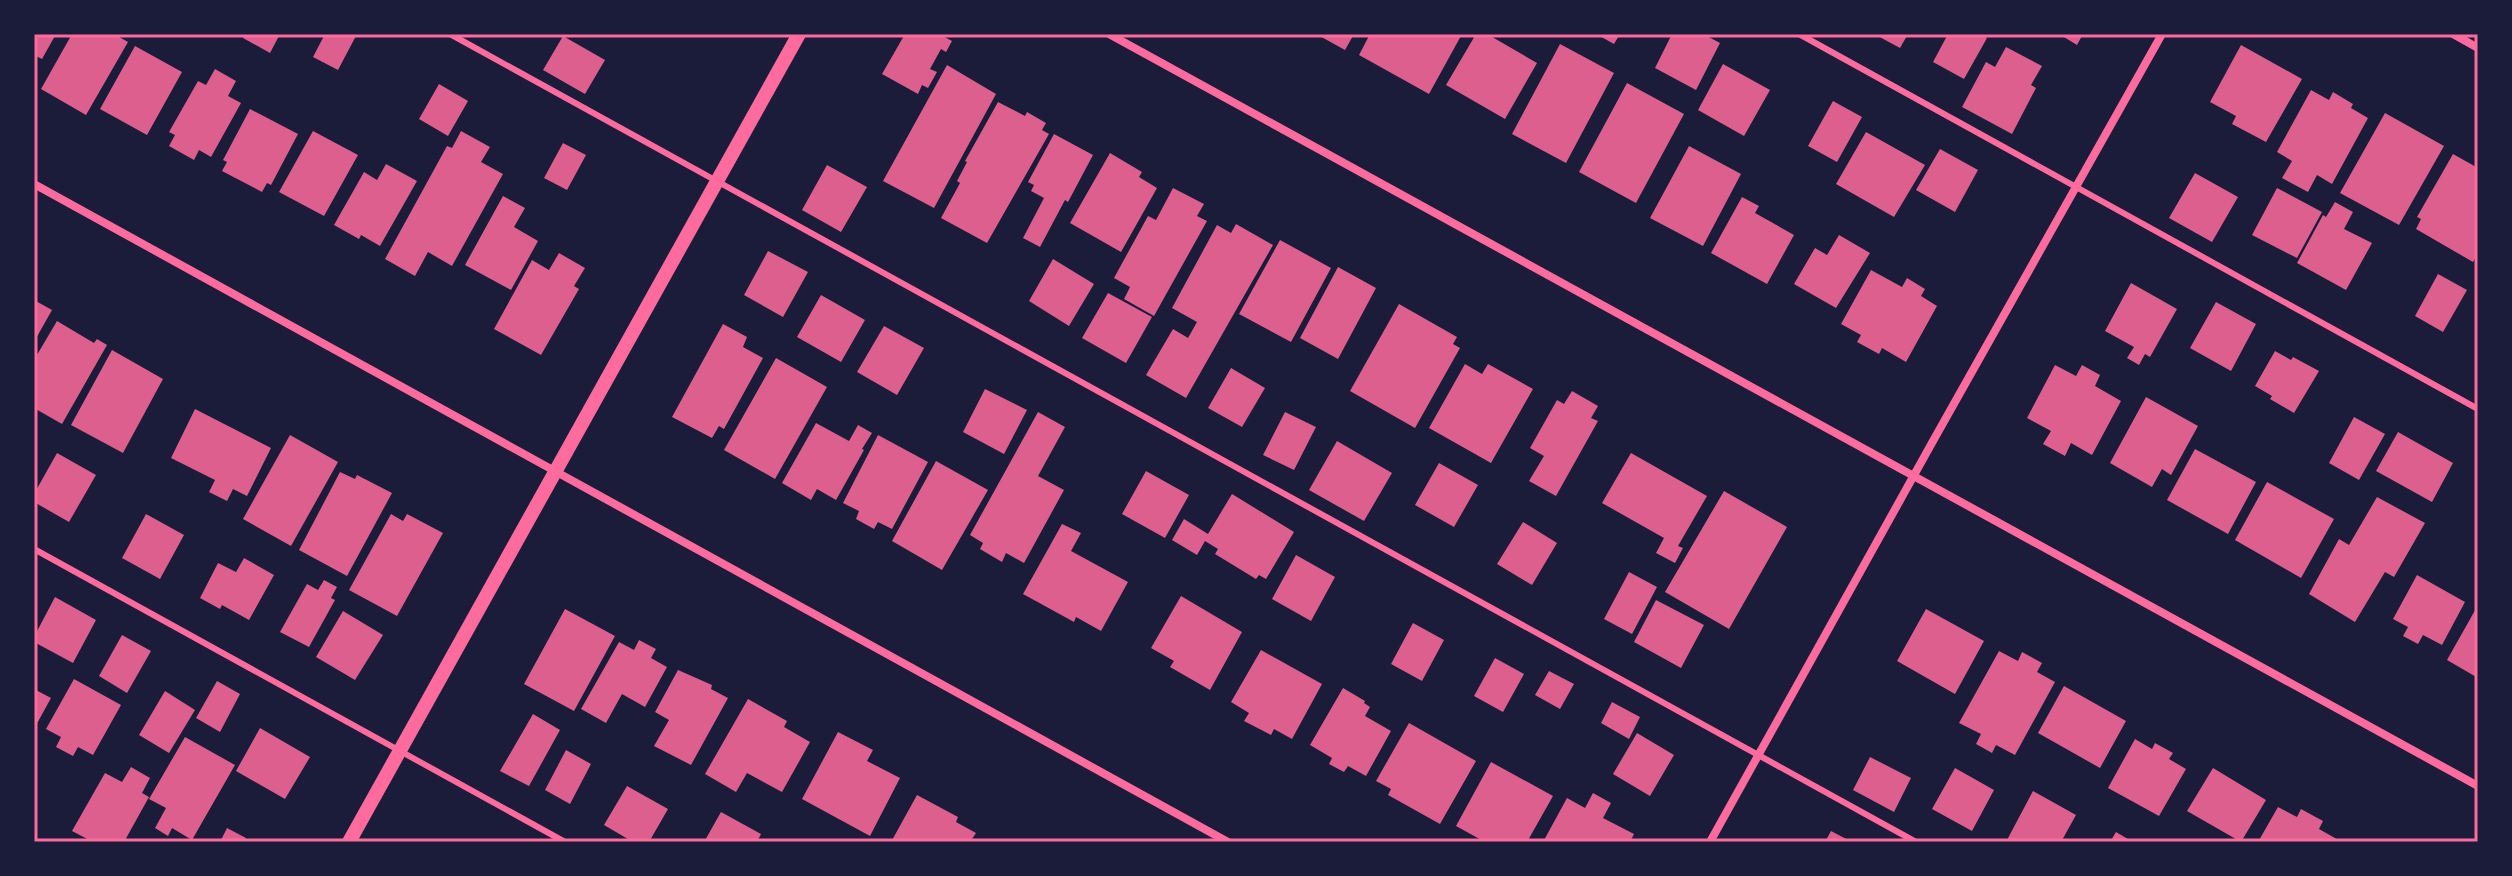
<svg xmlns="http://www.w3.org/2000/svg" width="2512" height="876" viewBox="0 0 2512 876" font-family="Montserrat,sans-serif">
	<rect width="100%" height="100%" fill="#1b1b3a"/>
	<path fill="#dd5f8e" d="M34 34H56L42 59 34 55Z
		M72 34H114L128 42 86 115 41 89Z
		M245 34H280L270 53 243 38Z
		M325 34H357L338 70 313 57Z
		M905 34H939L952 41 946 52 941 49 930 69 937 72 928 88 922 85 918 94 882 74Z
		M1316 34H1354L1345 50Z
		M1370 34H1462L1429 94 1359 55Z
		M1476 34H1487L1537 63 1505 119 1446 85Z
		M1596 34H1620L1614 44Z
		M1672 34H1703L1720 43 1696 90 1655 68Z
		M1874 34H1908L1900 48Z
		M1948 34H1981L1987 38 1964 79 1933 62Z
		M2059 34H2083L2077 45Z
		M563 36 605 60 585 94 543 70Z
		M1560 44 1614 73 1566 163 1512 134Z
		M2241 45 2302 79 2266 142 2232 124 2236 116 2210 102Z
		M135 46 182 72 147 135 100 109Z
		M2006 47 2042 66 2031 85 2036 88 2012 134 1962 107 1986 62 1995 67Z
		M1723 64 1770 90 1744 136 1698 110Z
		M947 65 996 94 934 208 883 181Z
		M215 69 236 81 228 96 241 103 211 157 199 150 194 160 169 146 175 135 169 132 198 81 206 85Z
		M1627 83 1684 114 1636 203 1579 172Z
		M439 84 468 101 448 136 419 119Z
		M2311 90 2329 100 2333 92 2353 104 2351 108 2368 118 2332 184 2317 175 2308 192 2282 178 2292 161 2277 152Z
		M1833 101 1862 117 1837 162 1808 146Z
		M998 102 1025 116 1027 112 1046 123 1042 130 1049 134 987 243 941 218 960 183 957 181 967 162 965 161Z
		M250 109 298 134 271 185 267 183 262 192 222 171 227 162 223 160Z
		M2385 113 2444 146 2399 225 2340 193Z
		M313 131 358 155 324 216 279 192Z
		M461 131 490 147 481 162 503 174 452 266 428 252 415 276 385 259 447 146 452 148Z
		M1866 132 1925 165 1894 217 1836 184Z
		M1054 134 1093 155 1068 202 1065 200 1040 247 1023 238 1044 198 1031 191 1034 185 1028 182Z
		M563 143 586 155 567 190 544 178Z
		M1689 146 1741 174 1703 246 1650 218Z
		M1940 149 1978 170 1955 212 1916 190Z
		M1110 153 1142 172 1139 177 1157 188 1121 252 1070 223Z
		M2453 154 2478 168V253L2473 262 2416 229 2421 219 2417 217Z
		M386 164 417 181 380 246 361 235 359 239 334 225 364 172 377 180Z
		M827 165 867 187 841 232 802 210Z
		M2195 173 2238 197 2212 242 2169 218Z
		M1173 188 1204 204 1197 216 1207 221 1154 316 1124 299 1130 287 1114 278 1148 216 1156 220Z
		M2277 188 2322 212 2297 258 2252 235Z
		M503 196 525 208 514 227 538 241 511 290 465 265Z
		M1742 197 1759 206 1755 213 1794 235 1767 284 1711 253Z
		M2335 202 2353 212 2344 229 2372 243 2346 290 2297 263 2323 215 2326 217Z
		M1236 224 1273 245 1186 398 1146 375 1173 329 1188 338 1197 322 1172 308 1217 225 1231 233Z
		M1839 235 1870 253 1836 308 1794 284 1815 248 1827 255Z
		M1280 240 1331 268 1291 342 1239 314Z
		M768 251 808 272 783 317 744 295Z
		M559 253 585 268 574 286 579 289 541 355 494 329 532 260 549 270Z
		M1053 259 1094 284 1069 326 1029 301Z
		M1338 267 1376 288 1338 359 1300 338Z
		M1871 270 1902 287 1907 278 1925 289 1921 296 1937 306 1906 362 1882 348 1879 354 1857 342 1861 335 1841 324Z
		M2438 274 2467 290 2443 332 2415 316Z
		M2131 283 2177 309 2150 357 2145 354 2139 365 2127 358 2134 347 2105 331Z
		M1108 293 1152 317 1126 363 1082 338Z
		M821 295 865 320 841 362 797 337Z
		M34 300 52 310 34 342Z
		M2216 302 2256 324 2231 371 2190 348Z
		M1399 304 1457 337 1453 344 1460 348 1415 428 1350 391Z
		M57 321 94 343 97 339 107 345 62 424 34 408V360Z
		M723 324 747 337 743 347 763 358 724 429 719 426 712 438 672 417Z
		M884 326 924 348 897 395 857 372Z
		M112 350 163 379 123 453 71 425Z
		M2275 351 2291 360 2293 357 2319 371 2294 413 2270 399 2272 396 2255 386Z
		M776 358 827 387 775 479 724 450Z
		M1465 364 1482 374 1488 364 1533 389 1491 463 1429 428Z
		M2055 365 2076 376 2082 365 2100 375 2095 386 2121 401 2092 455 2071 443 2065 456 2043 444 2051 431 2027 418Z
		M1231 368 1265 388 1242 427 1208 408Z
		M985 389 1027 410 1004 454 963 432Z
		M1572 391 1598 406 1591 418 1598 421 1556 496 1529 481 1544 456 1530 448 1557 400 1564 404Z
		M2146 397 2198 426 2171 475 2162 469 2152 487 2110 463Z
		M195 409 271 448 247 496 233 489 227 501 209 492 215 480 171 458Z
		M1038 412 1065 427 1038 476 1064 490 1024 563 1006 553 1002 562 980 549 983 543 970 535Z
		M1285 412 1316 427 1294 470 1263 455Z
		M2354 417 2385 434 2359 480 2329 463Z
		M816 423 849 441 858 425 872 433 862 449 864 450 836 500 817 489 811 500 782 483Z
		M2398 432 2453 463 2432 502 2376 471Z
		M290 435 338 462 291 546 243 519Z
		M878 435 928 462 892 529 878 522 874 529 856 519 859 511 843 503Z
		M1337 441 1392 473 1364 521 1309 490Z
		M2195 449 2256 482 2228 534 2167 500Z
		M57 453 96 475 69 522 34 502V494Z
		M1631 453 1707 496 1678 546 1683 548 1675 563 1656 553 1664 538 1602 503Z
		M936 461 988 490 942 570 892 541Z
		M1439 463 1478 485 1454 527 1415 505Z
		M1146 471 1189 495 1165 538 1122 514Z
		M340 472 355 479 357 475 392 493 347 576 299 550Z
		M2267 482 2334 519 2301 578 2235 540Z
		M1724 491 1787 527 1729 629 1665 592Z
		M1232 494 1294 532 1266 579 1259 575 1256 579 1215 554 1218 549 1205 541 1197 555 1172 540 1184 519 1208 534Z
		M2377 497 2425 523 2394 577 2385 572 2355 622 2309 594 2339 539 2349 545Z
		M146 514 184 535 160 579 122 558Z
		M391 514 403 521 407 514 443 533 397 616 349 590Z
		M1523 522 1557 543 1532 585 1497 564Z
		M1062 524 1081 533 1071 551 1128 582 1101 631 1076 617 1074 622 1023 594Z
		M1296 555 1335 577 1311 621 1272 599Z
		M244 558 274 575 249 620 222 605 220 609 200 598 218 563 236 572Z
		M1629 572 1657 587 1632 634 1604 619Z
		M2417 575 2465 602 2442 645 2423 635 2418 644 2403 636 2408 627 2393 619Z
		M324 580 337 587 331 598 335 600 309 647 280 632 307 584 318 590Z
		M1181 596 1242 632 1210 690 1170 667 1174 661 1151 648Z
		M55 597 96 620 73 663 34 642V637Z
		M1656 600 1704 625 1681 668 1634 642Z
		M2478 605V678L2447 660Z
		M565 609 615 636 574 711 524 684Z
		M1926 609 1984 641 1955 694 1897 661Z
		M343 611 383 635 355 680 316 657Z
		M1413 623 1444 640 1422 681 1391 664Z
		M122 635 151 651 127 693 99 676Z
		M639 640 656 649 651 658 667 667 645 707 622 694 606 723 581 709 619 642 634 650Z
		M1261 650 1322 684 1292 739 1274 729 1271 735 1244 721 1249 713 1231 702Z
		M1999 651 2018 661 2022 652 2042 663 2037 672 2055 682 2015 755 1996 745 1992 753 1976 744 1981 734 1959 723Z
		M1495 658 1524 674 1503 712 1474 696Z
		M678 670 712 685 711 689 728 698 691 765 654 746 669 720 655 712Z
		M1549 671 1574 684 1560 709 1535 695Z
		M74 679 121 705 93 755 78 747 73 756 56 747 61 737 46 729Z
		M217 681 240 694 220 732 196 718Z
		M2064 686 2126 721 2100 768 2038 733Z
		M1343 688 1365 701 1364 703 1370 707 1365 716 1391 731 1366 776 1348 766 1344 772 1329 764 1332 758 1310 745Z
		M34 689 51 698 34 729Z
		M165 691 195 710 169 753 139 735Z
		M748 699 787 721 784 727 810 742 782 792 747 773 736 792 705 774Z
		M1612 702 1640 717 1629 739 1601 723Z
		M533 714 560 730 529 786 500 771Z
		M1409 723 1476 761 1440 824 1388 795 1391 789 1376 781Z
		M260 728 310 757 285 799 236 771Z
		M838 732 873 750 867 761 900 778 870 836 802 799Z
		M1637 733 1674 755 1650 796 1613 774Z
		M185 737 235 765 192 840 172 828 168 836 155 828 166 808 149 799Z
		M2135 739 2152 749 2155 743 2173 753 2169 759 2186 769 2159 816 2108 788Z
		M566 750 591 764 570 804 545 790Z
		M1870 757 1911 778 1894 812 1853 790Z
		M1491 762 1553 796 1527 842H1485L1456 826Z
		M131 767 150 778 142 793 149 797 124 842H93L72 831 105 773 122 782Z
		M1955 768 1994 790 1972 831 1932 809Z
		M2213 768 2266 800 2241 842 2187 811Z
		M627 786 668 809 649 842H633L604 825Z
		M2033 791 2076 815 2061 842 2007 840Z
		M1593 793 1611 803 1603 818 1634 834 1630 842H1543L1567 798 1585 808Z
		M917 795 958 817 956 822 976 833 970 842H891Z
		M2278 807 2297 817 2301 809 2323 821 2319 829 2342 842H2258Z
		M721 812 761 834 757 842H704Z
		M227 828 246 838 244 842H220Z
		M1831 831 1852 842H1825Z
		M2116 832 2133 842H2110Z"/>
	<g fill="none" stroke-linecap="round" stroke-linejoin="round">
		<path stroke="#ff6b9d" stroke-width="6" d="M450 34 1916 842
			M1799 34 2478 409
			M34 549 565 842"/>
		<path stroke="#ff6b9d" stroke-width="8" d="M1109 34 2478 786
			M2453 34 2478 48
			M34 184 1228 842
			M1710 842 1933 441 2162 34"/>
		<path stroke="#ff6b9d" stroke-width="14" d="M349 842 799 34"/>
	</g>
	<rect width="2512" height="876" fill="none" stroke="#1b1b3a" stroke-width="72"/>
	<rect x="36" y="36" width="2440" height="804" fill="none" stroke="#ff6b9d" stroke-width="3"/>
</svg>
